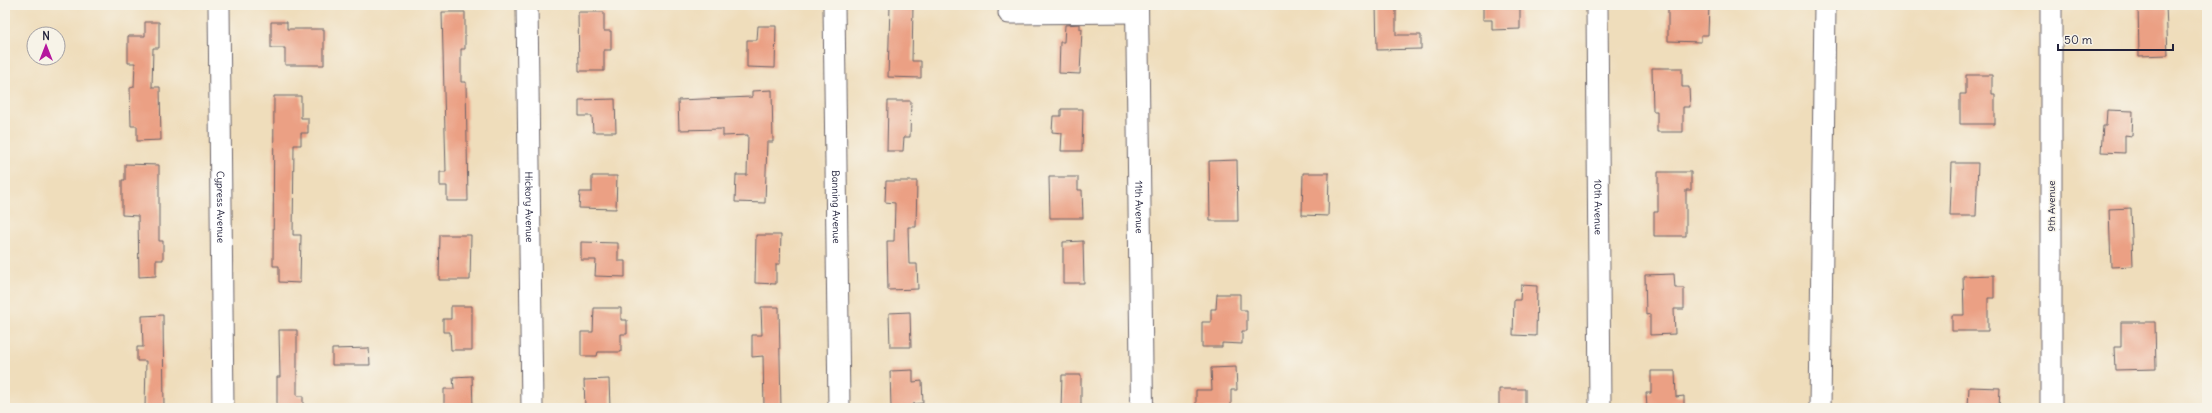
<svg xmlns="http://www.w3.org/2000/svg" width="2212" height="413" viewBox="0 0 2212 413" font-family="Delius,sans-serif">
	<rect width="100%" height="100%" fill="#f7f3e8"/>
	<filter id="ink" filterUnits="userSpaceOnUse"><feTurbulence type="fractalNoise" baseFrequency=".025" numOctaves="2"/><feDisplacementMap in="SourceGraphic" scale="8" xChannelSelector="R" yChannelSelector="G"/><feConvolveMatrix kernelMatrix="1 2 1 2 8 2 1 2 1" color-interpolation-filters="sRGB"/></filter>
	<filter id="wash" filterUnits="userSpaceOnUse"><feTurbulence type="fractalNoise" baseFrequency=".012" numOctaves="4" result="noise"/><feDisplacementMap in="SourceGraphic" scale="16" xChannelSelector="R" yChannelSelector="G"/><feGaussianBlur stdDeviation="0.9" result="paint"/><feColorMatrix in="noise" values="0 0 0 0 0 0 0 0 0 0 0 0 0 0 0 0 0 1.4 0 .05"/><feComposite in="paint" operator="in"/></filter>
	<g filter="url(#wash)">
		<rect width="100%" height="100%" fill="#efddbb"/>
		<g id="blocks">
			<path fill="#eba084" d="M890 5H913L912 61H921V78L888 77Z
				M1376 5H1396V35H1421V49L1377 50Z
				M1483 5H1520V29L1492 30V20H1483Z
				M1673 5H1709L1708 35H1701V42L1668 41V8H1673Z
				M2138 5H2166L2168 55 2139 56Z
				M442 12H465V49H461V82H466L468 201H447V186H440V172H446Z
				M578 12H604V31H611V50H604V71H579Z
				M145 22H159V48H153L152 87H160L161 140 137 141V126H131L130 88 134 87 135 63H128V36H145Z
				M271 22H287V29H324V65H285V48H271Z
				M1080 24V29H1082L1080 74 1059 73 1060 42H1064L1065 25Z
				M758 26H776L775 68 747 67V40H757Z
				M1652 68H1682V87H1689L1690 107H1683V132H1657V111H1653Z
				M1966 75H1992V94H1995V124H1960V94H1966Z
				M772 90 773 142H767L765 203 735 202 736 175H747L748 135 723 136V129L679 130 678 100 752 97V91Z
				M274 96H301V118H308V133H301V145H294L293 235H301L300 283 279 282V266H273Z
				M615 99 616 132H593L592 116H579V100Z
				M888 101H911L910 137H904L903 151H887Z
				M1061 109H1083L1082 151H1061L1062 133 1052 132 1053 116H1061Z
				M2107 110 2133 111 2132 136 2125 135V153L2101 152 2103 126H2106Z
				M1237 160 1238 221H1210L1209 161Z
				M1952 163H1978L1976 216H1950Z
				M125 164 159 165V241H163V260H156V276L139 277 138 216 122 215V180H125Z
				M1658 172H1691V190H1686V236H1654V212H1658Z
				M1303 173H1329L1328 216 1302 215Z
				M592 176H617L616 209 579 208 580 192H592Z
				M1049 177H1078V190H1082L1083 218H1050Z
				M886 181H917L916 227H908L909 264H917L918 289 888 290 887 241H894L895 203 885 202Z
				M2131 208 2133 266 2111 267 2109 209Z
				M440 235H471L470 280H439Z
				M756 235H781L780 264H776V284L755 283Z
				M1083 241 1084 283H1063V242Z
				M581 242 618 243V261H625V277L595 276 596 260H581Z
				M1674 274 1675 288H1684V309H1674L1675 334 1650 335V314L1646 315 1645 275Z
				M1994 275V298H1988V331H1952V315H1964L1963 276Z
				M1521 285 1537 286 1536 336 1513 335 1514 300H1520Z
				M1217 294H1240V310H1247V331H1242V344L1222 343V347H1202V322H1211V309H1216Z
				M451 306H472V350H451L450 332H443V319H451Z
				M761 307H779L781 408H764L763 356 752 357V335H762Z
				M594 308H621V320H627V334H621V352H598L597 356H581V332H593Z
				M910 312 911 347H890L889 313Z
				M163 315 164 408H145L146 361H137V347H143L142 316Z
				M2121 322H2155L2156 369 2115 370 2114 347H2121Z
				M279 330H297V396H303V408H277V377H280Z
				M369 348 370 365H332V349Z
				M1236 367 1237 390H1231V408H1196V390H1212L1211 368Z
				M913 370V382L922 381 923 403 913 404V408H891L890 371Z
				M1651 371H1675L1676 397 1684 396V408H1647L1646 393H1651Z
				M1062 375H1081V408H1061Z
				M472 376 473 408H444V389H454L453 377Z
				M609 379 610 408H585L584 380Z
				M1969 387 2000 388 1999 408H1968Z
				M1499 389H1525V408H1499Z"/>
		</g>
	</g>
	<g filter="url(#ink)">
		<use href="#blocks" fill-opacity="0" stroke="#6a6368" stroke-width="1"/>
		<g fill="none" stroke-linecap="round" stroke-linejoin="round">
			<g stroke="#6a6368" stroke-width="23">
				<g id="minor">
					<path id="s1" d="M219 5 223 408"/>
					<path id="s2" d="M527 5 532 408"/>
					<path id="s3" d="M834 5 839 408"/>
					<path id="s4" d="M1597 5 1600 408"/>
					<path d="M2051 5V408"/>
					<path d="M1009 13 1137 12"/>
					<path d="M1820 408 1825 5"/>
				</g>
			</g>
			<g stroke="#6a6368" stroke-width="24">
				<g id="major">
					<path id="s5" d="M1137 5 1142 408"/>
				</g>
			</g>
			<path stroke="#6a6368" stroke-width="2.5" stroke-dasharray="1 3" stroke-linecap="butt" d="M1963 5H1971"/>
			<use href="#minor" stroke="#fff" stroke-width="21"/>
			<use href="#major" stroke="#fff" stroke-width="22"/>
		</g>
	</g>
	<g text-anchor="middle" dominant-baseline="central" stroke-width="3" stroke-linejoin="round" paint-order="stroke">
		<g font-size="10" fill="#22223b" stroke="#f7f3e8">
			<text stroke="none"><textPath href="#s1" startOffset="202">Cypress Avenue</textPath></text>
			<text stroke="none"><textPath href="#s2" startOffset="202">Hickory Avenue</textPath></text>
			<text stroke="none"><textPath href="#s3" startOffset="202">Banning Avenue</textPath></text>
			<text stroke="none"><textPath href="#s4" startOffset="202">10th Avenue</textPath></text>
			<text transform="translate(2051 206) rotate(-90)">9th Avenue</text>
			<text stroke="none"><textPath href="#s5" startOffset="202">11th Avenue</textPath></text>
		</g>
	</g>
	<rect width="2212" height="413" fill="none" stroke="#f7f3e8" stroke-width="20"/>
	<g transform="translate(46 46)"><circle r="19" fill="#f7f3e8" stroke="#a29fa3"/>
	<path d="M0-3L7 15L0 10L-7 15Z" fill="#b5179e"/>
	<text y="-6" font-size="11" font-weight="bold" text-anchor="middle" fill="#22223b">N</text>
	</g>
	<path d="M2058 44v6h115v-6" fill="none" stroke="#22223b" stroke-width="2"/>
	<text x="2064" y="44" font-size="12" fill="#22223b" stroke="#f7f3e8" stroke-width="3" paint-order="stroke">50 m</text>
</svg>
